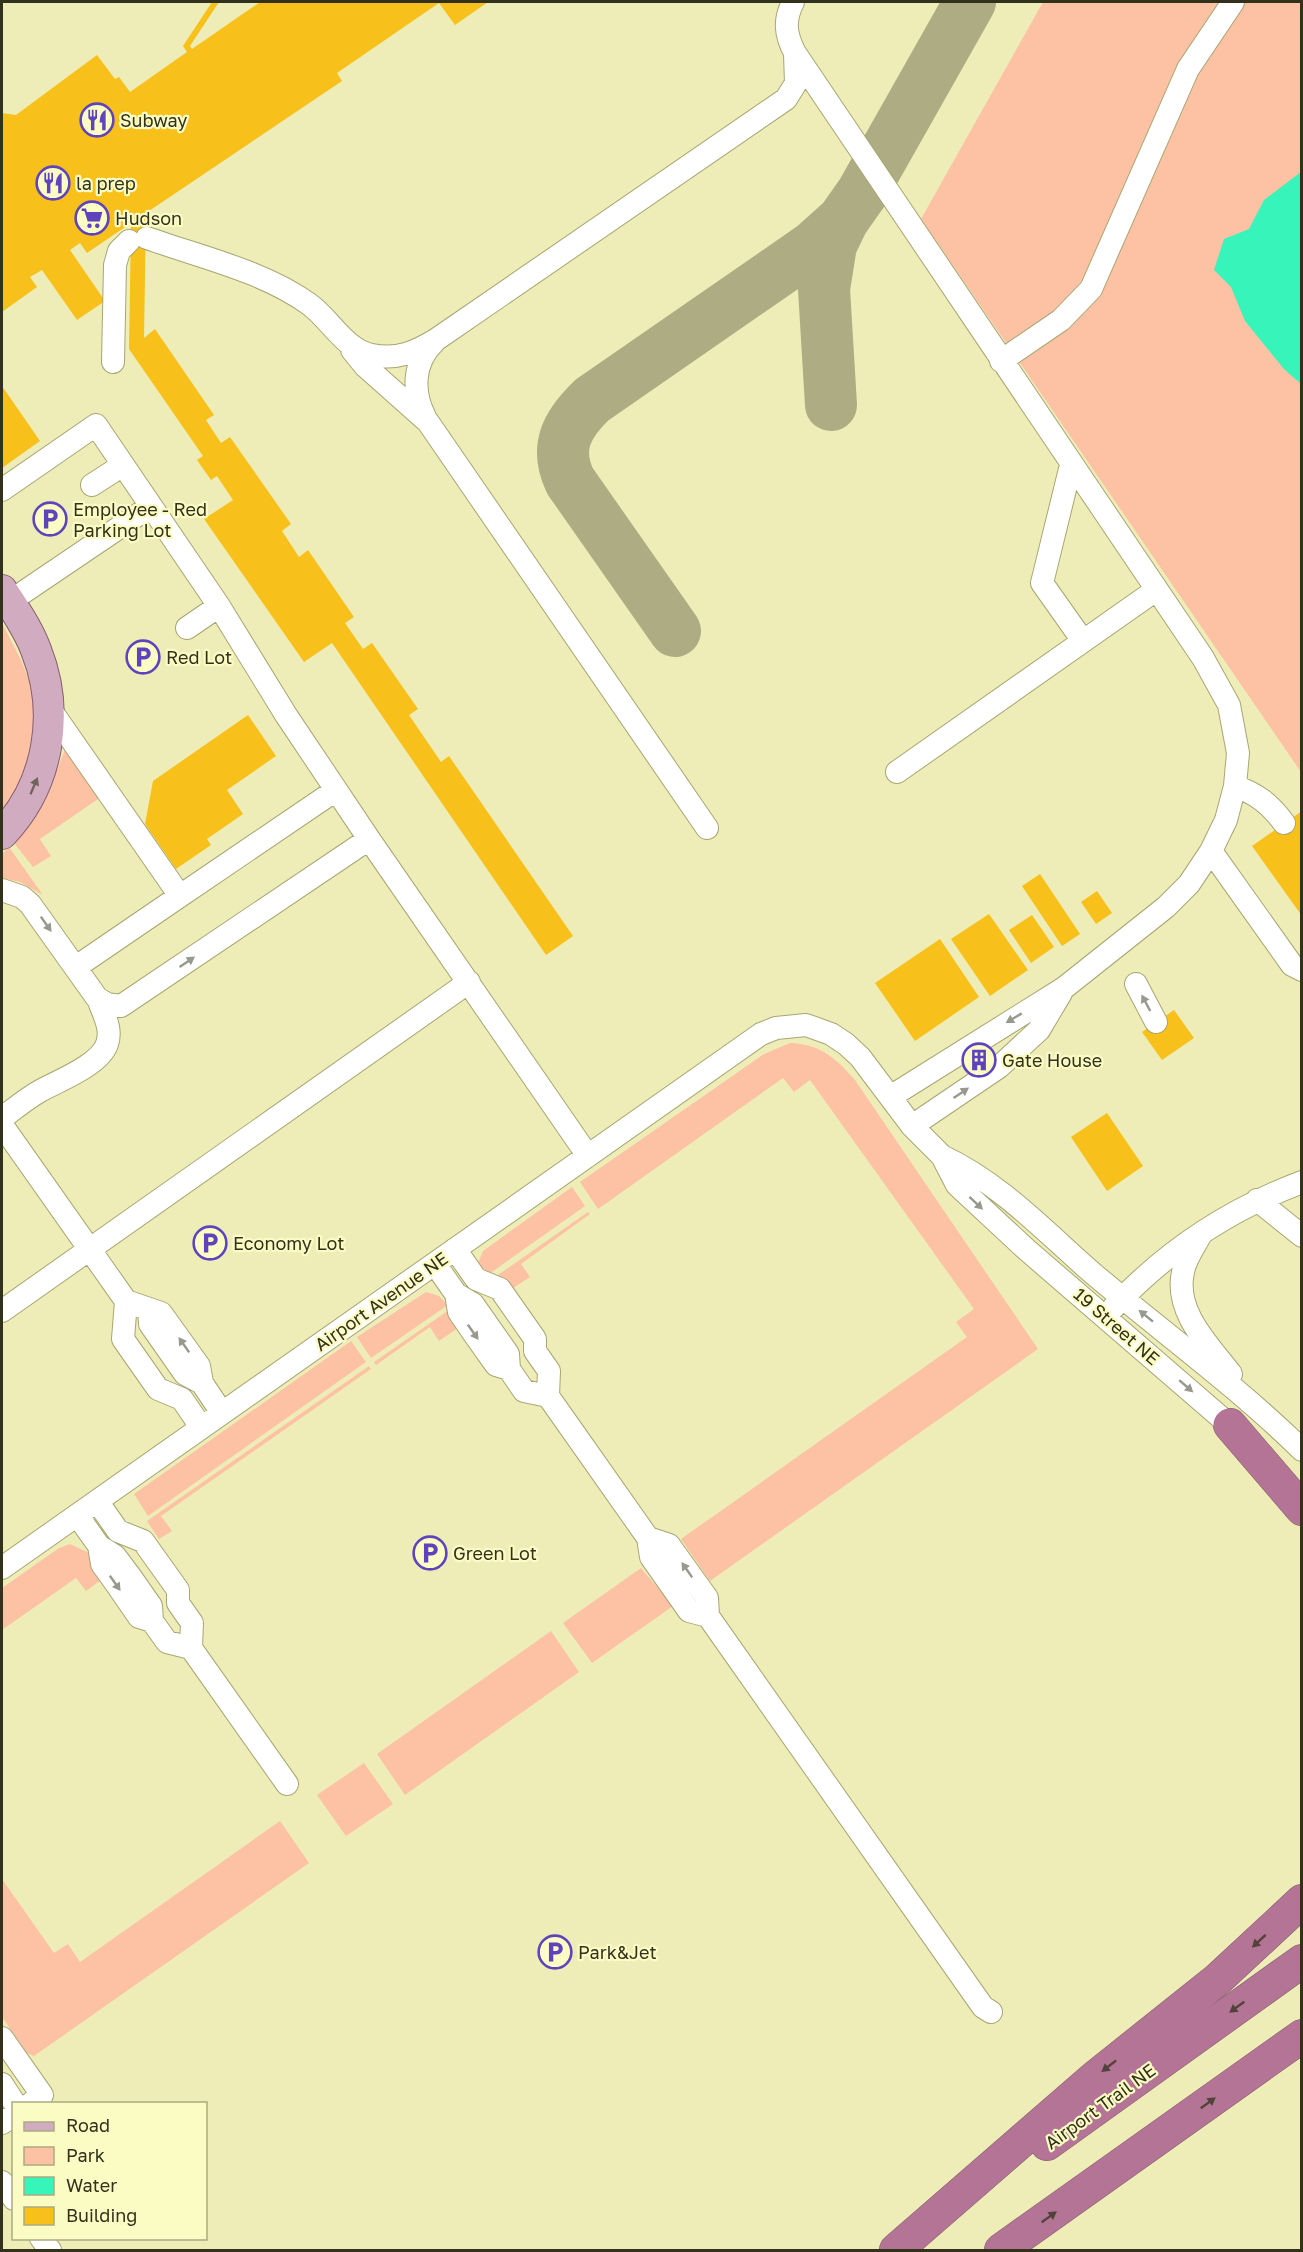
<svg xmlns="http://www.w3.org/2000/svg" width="1303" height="2252" viewBox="0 0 1303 2252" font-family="'Golos Text',sans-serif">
	<rect width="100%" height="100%" fill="#eeedb7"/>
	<path fill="#fdc1a4" d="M1043 2H1301V772L921 219Z
		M2 623 22 662 36 700 32 762 2 817Z
		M66 747 101 797 40 839 51 856 33 867 14 843 44 802Z
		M9 847 43 895 20 882 2 878V854Z
		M790 1043C820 1044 836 1058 855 1080L1038 1349 710 1581 681 1539 967 1337 956 1322 974 1309 810 1080 794 1092 783 1078 598 1209 580 1182 764 1054Z
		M572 1187 585 1206 489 1274 484 1273 478 1263 483 1251Z
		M588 1212 590 1214 521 1264 530 1277 510 1290 495 1277Z
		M426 1292 439 1296 448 1305 371 1358 357 1337Z
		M449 1310 461 1326 439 1341 430 1327 376 1365 374 1362Z
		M351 1341 366 1362 148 1516 134 1494Z
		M369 1366 371 1369 161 1516 172 1531 159 1539 147 1521Z
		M70 1544 87 1552 105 1577 86 1591 76 1578 2 1630V1588L59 1548Z
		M641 1568 673 1606 592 1663 563 1623Z
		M551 1631 579 1672 405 1795 377 1754Z
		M364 1763 393 1804 346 1836 317 1795Z
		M280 1821 309 1863 34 2056 27 2053 2 2017V1879L54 1953 68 1944 80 1962Z"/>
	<path fill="#37f4bb" d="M1301 172V384L1284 369 1245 321 1231 287 1214 270 1224 239 1249 229 1264 200Z"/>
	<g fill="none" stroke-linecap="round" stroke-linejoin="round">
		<path stroke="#aeac82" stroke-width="52" d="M831 405 824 289 831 245 843 220
			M675 631 570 481C554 447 567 424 592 400L813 247 843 220 862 193 970 2"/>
	</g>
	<path fill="#f7c01b" d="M212 2H219L190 46 192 49 260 2H488L455 25 439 3 337 73 342 81 146 213 144 338 155 329 214 415 206 420 221 443 230 437 291 524 282 531 299 557 308 550 354 617 345 623 363 649 372 643 418 709 409 715 441 762 449 756 573 936 546 955 332 643 304 662 204 519 233 500 217 476 211 480 197 460 203 456 129 349 131 223 87 253 80 243 70 250 105 301 77 320 42 270 30 277 37 287 2 312V113L16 115 97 55 115 79 119 77 130 92 187 52 183 46Z
		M2 386 40 441 2 468Z
		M248 715 276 756 227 790 243 814 207 839 211 845 176 869 145 824 153 781Z
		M1302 811V916L1252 846Z
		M1040 874 1080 934 1062 946 1022 886Z
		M1097 891 1112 913 1096 924 1081 902Z
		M989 914 1028 970 990 996 951 939Z
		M1032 915 1054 947 1031 963 1009 930Z
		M940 939 979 997 915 1041 875 983Z
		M1174 1010 1194 1038 1162 1060 1142 1032Z
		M985 1045 995 1060 974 1075 964 1060Z
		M1107 1113 1143 1166 1107 1191 1071 1137Z"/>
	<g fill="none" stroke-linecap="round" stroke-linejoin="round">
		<g stroke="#a7a672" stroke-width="24">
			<path id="minor" d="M793 2C784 20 785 34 795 53L1203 658 1229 705 1238 753 1235 786 1226 820 1211 851 1189 884 1166 907 1064 988 890 1097
				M147 238C200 257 263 271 309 304 330 319 345 350 372 355 398 360 416 352 437 339L786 99 796 83 795 54
				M352 350 365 366 428 422 707 828
				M1001 361 1061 320 1091 289 1188 69 1233 2
				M113 362 115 265 119 251 129 241
				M425 417C412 392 413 362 434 342
				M1071 465 1042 583 1083 641
				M92 485 123 465
				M2 490 96 425 219 606 286 715 369 839 588 1156
				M9 602 151 506
				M187 628 219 606
				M48 706 180 896 76 967
				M897 772 1156 590
				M1235 786C1257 794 1270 804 1284 823
				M1211 851 1292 965 1302 970
				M2 890 22 897 30 904 97 998 107 1004 121 1006 369 839
				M180 896 336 790
				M1136 984 1156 1022
				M2 1118C14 1109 26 1099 40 1091 58 1081 100 1065 107 1044 112 1030 105 1017 100 1004
				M2 1125 126 1301 161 1313 199 1366 202 1383 222 1413
				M912 1126 999 1067 1039 1030 1061 993
				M942 1156C1002 1184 1047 1234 1096 1276 1165 1334 1238 1387 1302 1450
				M1257 1200 1302 1236
				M1201 1234C1195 1246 1185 1259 1183 1272 1174 1312 1209 1345 1231 1374
				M455 1249 476 1279 500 1289 535 1339V1351L549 1371 548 1396 648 1538 651 1557 689 1611 708 1616
				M435 1264 456 1294 459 1312 474 1334 496 1365 509 1369 524 1391 548 1396
				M456 1294 473 1304 508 1354 509 1369
				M126 1301 123 1339 158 1389 182 1399 201 1427
				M1113 1308C1166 1251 1228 1210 1302 1182
				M149 1309 150 1324 185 1374 202 1383
				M2 1311 469 982
				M97 1501 118 1531 143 1541 178 1590V1603L192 1623 191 1648 287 1784
				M77 1515 99 1546 102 1564 117 1585 139 1617 152 1621 167 1642 191 1648
				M648 1538 669 1545 707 1598 708 1616 983 2007 991 2012
				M99 1546 115 1556 130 1576 151 1606 152 1621
				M2 1568 761 1034 776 1028 806 1025 831 1034 846 1044 860 1057 912 1126 942 1156 957 1185 1027 1250 1240 1434
				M2 2038 42 2095 30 2104
				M2 2084 15 2104
				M2 2123 14 2115
				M2 2182 14 2199
				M41 2238 50 2250"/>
		</g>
		<g stroke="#865d6b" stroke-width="32">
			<path id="major" d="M2 590C14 609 28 628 36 650 61 713 49 785 2 834"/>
		</g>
		<g stroke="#865d6b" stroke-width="34">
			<path id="highway" d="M1230 1425 1302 1509
				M1047 2144 1302 1961
				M896 2250 1094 2078 1218 1979 1302 1901
				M1001 2250 1302 2036"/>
		</g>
		<use href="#minor" stroke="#fff" stroke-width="22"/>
		<use href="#major" stroke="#d1acc0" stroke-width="30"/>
		<use href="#highway" stroke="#b37496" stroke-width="33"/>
	</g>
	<defs><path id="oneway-solid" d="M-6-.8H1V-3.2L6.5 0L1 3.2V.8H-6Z" transform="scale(1.5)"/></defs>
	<use fill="#72635e" href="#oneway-solid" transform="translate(34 786) rotate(-67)"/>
	<g fill="#98988e">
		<use href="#oneway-solid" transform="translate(46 924) rotate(55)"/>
		<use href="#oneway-solid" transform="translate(187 962) rotate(-34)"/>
		<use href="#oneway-solid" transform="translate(1146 1003) rotate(-118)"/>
		<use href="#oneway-solid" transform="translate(1014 1018) rotate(149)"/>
		<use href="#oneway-solid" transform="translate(961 1093) rotate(-34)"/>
		<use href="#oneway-solid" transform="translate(976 1203) rotate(43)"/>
		<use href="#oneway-solid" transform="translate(1146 1316) rotate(-141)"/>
		<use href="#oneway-solid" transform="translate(473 1332) rotate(55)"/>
		<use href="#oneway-solid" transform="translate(184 1345) rotate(-125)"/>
		<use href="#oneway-solid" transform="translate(1186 1386) rotate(41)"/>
		<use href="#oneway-solid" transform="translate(687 1570) rotate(-125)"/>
		<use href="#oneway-solid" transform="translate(115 1583) rotate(55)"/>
	</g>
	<g fill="#52423a">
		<use href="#oneway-solid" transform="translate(1259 1941) rotate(137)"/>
		<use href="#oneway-solid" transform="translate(1237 2007) rotate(144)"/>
		<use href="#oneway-solid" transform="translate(1109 2066) rotate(142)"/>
		<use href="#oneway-solid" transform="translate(1208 2103) rotate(-36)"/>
		<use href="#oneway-solid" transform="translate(1049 2217) rotate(-36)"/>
	</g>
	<defs>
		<g id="restaurant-ring" transform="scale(1.725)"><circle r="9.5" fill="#fbfbc4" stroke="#5d44bd" stroke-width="1.5"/><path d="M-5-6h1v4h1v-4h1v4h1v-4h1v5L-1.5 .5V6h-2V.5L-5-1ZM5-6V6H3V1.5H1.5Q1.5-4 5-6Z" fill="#5d44bd"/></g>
		<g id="supermarket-ring" transform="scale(1.725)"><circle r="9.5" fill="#fbfbc4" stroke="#5d44bd" stroke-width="1.5"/><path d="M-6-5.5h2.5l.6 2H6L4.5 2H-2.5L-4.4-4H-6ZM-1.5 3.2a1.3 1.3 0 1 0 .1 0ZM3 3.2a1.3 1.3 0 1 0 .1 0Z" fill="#5d44bd"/></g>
		<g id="parking-ring" transform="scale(1.725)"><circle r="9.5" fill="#fbfbc4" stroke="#5d44bd" stroke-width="1.5"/><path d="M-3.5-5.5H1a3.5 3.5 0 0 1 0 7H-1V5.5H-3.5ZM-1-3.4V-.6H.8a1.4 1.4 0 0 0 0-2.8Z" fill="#5d44bd"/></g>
		<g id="building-ring" transform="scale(1.725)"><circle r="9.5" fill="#fbfbc4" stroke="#5d44bd" stroke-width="1.5"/><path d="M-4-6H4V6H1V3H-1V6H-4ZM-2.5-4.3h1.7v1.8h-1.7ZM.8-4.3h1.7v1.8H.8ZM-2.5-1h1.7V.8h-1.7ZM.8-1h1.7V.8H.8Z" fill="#5d44bd"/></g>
	</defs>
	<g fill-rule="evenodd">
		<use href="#restaurant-ring" x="97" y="120"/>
		<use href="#restaurant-ring" x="53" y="183"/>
		<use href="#supermarket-ring" x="92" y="218"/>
		<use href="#parking-ring" x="50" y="519"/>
		<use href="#parking-ring" x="143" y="657"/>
		<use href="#building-ring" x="979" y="1060"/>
		<use href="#parking-ring" x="210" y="1243"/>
		<use href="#parking-ring" x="430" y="1553"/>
		<use href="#parking-ring" x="555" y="1952"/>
	</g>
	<g text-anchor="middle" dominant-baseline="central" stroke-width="4.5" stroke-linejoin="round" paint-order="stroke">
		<g font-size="18" fill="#32321c" stroke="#fbfbc4" text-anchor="start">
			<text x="120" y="120">Subway</text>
			<text x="76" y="183">la prep</text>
			<text x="115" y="218">Hudson</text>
			<text x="73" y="509">Employee - Red<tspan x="73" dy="21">Parking Lot</tspan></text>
			<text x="166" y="657">Red Lot</text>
			<text x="1002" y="1060">Gate House</text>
			<text x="233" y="1243">Economy Lot</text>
			<text x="453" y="1553">Green Lot</text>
			<text x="578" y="1952">Park&amp;Jet</text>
		</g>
		<g font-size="18" fill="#32321c" stroke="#fbfbc4">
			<text transform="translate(381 1301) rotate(-35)">Airport Avenue NE</text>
			<text transform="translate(1117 1326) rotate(41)">19 Street NE</text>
			<text transform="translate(1100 2106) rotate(-36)">Airport Trail NE</text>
		</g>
	</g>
	<rect width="1303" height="2252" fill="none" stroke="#32321c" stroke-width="6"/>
	<rect x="12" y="2102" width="195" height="138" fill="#fbfbc4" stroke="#abab81" stroke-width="1.5"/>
	<rect x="24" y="2122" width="30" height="9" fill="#d1acc0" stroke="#abab81" stroke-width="1.5"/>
	<text x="66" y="2132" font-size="18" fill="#32321c">Road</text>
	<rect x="24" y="2147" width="30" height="18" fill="#fdc1a4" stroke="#abab81" stroke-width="1.5"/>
	<text x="66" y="2162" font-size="18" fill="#32321c">Park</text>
	<rect x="24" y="2177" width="30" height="18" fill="#37f4bb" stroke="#abab81" stroke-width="1.5"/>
	<text x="66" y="2192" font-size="18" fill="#32321c">Water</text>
	<rect x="24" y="2207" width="30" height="18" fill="#f7c01b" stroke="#abab81" stroke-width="1.5"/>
	<text x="66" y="2222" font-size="18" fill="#32321c">Building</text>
</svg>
